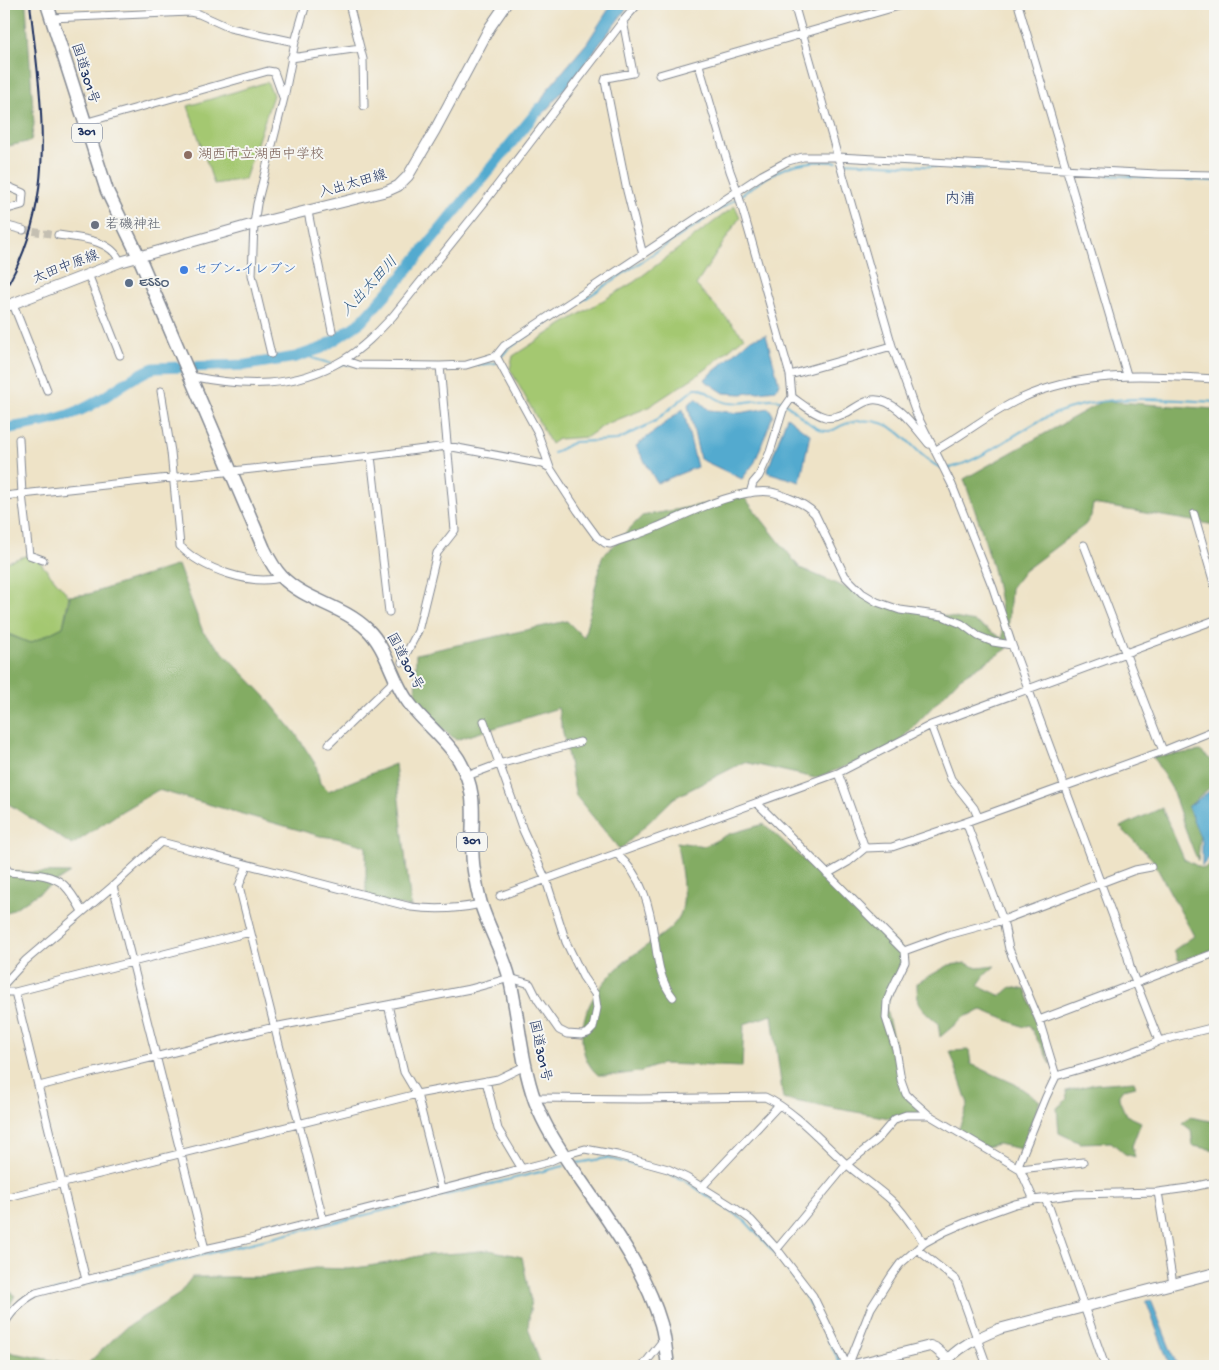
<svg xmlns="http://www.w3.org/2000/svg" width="1219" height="1370" viewBox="0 0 1219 1370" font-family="'Gochi Hand','Klee One',sans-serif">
	<rect width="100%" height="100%" fill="#f6f6f2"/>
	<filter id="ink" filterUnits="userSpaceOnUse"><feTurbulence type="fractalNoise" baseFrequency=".02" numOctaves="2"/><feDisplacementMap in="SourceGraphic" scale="10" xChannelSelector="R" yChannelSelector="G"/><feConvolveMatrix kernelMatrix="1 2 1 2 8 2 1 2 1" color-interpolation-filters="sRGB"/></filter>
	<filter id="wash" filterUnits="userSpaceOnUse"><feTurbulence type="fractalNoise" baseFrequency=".0096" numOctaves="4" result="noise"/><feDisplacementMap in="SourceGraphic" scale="20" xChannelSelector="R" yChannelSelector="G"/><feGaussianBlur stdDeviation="1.12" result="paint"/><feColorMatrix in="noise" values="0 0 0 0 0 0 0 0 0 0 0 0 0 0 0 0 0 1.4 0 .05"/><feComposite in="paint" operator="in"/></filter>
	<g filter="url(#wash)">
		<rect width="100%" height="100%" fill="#eee3c7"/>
		<path fill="#a4c871" stroke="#607c68" d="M267 82 273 95 245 179 214 184 188 106Z
			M735 206 740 217 696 285 744 337 705 370 647 408 606 424 587 437 558 439 551 444 510 369 513 356 563 324 634 282Z
			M28 555 37 559 69 596 63 627 30 643 4 632V563Z"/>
		<path fill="#83ac63" stroke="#4f6e60" d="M4 4H26L34 124 31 141 9 146 4 140Z
			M1103 401 1215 409V525L1093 504 1091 516 1085 525 1024 571 1011 588 1007 649 960 678 892 749 815 778 744 762 674 798 620 850 576 796 558 708 456 740 415 705 416 654 567 621 584 638 602 557 642 516 744 497 800 568 883 604 975 622 1003 639C1002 582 982 532 964 479Z
			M178 565 203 632 264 695 296 734 316 765 320 783 328 791 395 764 411 907 366 901V846L336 838 320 836 158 790 122 811 72 845 4 801V633L30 643 63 627 70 599 69 596 89 594Z
			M1200 751 1215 763V783L1188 807 1200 837 1198 861 1189 840 1172 789 1153 757Z
			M1162 808 1184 859 1203 869 1215 860V949L1179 961 1174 950 1194 936 1152 859 1120 827Z
			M764 824 904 951 886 1009 905 1089 922 1115 895 1119 783 1099 772 1015 744 1024 742 1067 662 1064 639 1072 616 1075H598C587 1065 582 1052 582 1037 582 1000 612 969 642 949 654 940 671 931 679 917 689 900 679 861 677 842L705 846 729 834Z
			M4 866 10 872 70 873 4 915Z
			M966 963 977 968 995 966 985 975 978 985 1001 996 1011 987 1026 990 1051 1064 1029 1025 1024 1027 982 1010 964 1017 940 1037 938 1023C921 1008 917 1007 917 983L949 965Z
			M969 1050 971 1064 1015 1084 1040 1101 1021 1149 998 1144 986 1147 958 1131 968 1104 950 1051Z
			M1134 1081 1136 1086C1113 1091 1117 1095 1126 1115L1141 1122 1132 1146 1135 1157 1125 1154 1111 1142 1080 1143 1059 1133 1057 1108 1067 1099 1066 1091 1095 1084Z
			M1190 1117 1215 1122V1150L1193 1146 1191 1130 1182 1123Z
			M489 1250 522 1257 531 1302 528 1327 541 1366H4V1349L13 1353 85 1366 125 1328 178 1295 192 1277H264L315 1268 349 1269 388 1263 423 1255 460 1253Z
			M4 1286 15 1295 4 1319Z"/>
		<path fill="#52aacf" stroke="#366c96" d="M612 4H630L573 79 542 115 531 120 547 90 587 43Z
			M766 335 779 383 776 390 741 394 724 393 704 380 751 339Z
			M696 398 709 410 739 413 769 408 773 415 755 462 742 479 700 459 688 405Z
			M683 409 697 467 657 483 636 446Z
			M787 417 802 429 810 434 800 482 767 472Z
			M1215 787V851L1202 866V842L1188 807Z
			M1151 1300 1177 1366H1170L1146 1301Z"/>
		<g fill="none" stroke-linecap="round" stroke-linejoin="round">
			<path stroke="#52aacf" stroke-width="2" d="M842 162 1064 173
				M1069 173 1215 181
				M741 195C777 170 791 159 837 162
				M306 354 312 358 332 364
				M499 359 507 350 518 342 591 295 737 198
				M339 365H349
				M476 365 496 363
				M554 453 574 442 617 440 626 436 654 422 695 388H699C710 392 717 402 729 403 744 405 769 395 782 401 795 408 813 433 829 431 834 431 839 426 843 425 854 420 869 419 881 423 905 430 918 458 941 468
				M945 469C981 462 1011 435 1043 419 1097 392 1157 399 1215 402
				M577 1163 607 1158 663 1172 684 1180 745 1221 774 1252 801 1288 842 1366
				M44 1294 564 1166"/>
			<path stroke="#52aacf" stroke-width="11" d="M4 429C31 424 58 421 83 409 108 398 128 377 154 368L246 365 296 357 322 348 339 337 361 322 399 280 540 108"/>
		</g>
	</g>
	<g filter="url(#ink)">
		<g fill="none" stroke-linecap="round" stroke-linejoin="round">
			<path stroke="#c4bfb2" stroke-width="7" stroke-dasharray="7 3.5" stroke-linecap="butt" d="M23 230 58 235"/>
			<g stroke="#848992" stroke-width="9">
				<path id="street" d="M349 4 363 59 364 106
					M794 4 892 346 917 415 952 485 993 588 1012 645 1127 954 1131 970 1159 1041
					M1018 4 1127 375
					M51 18 190 12 199 14 230 28 295 42
					M623 21 633 73 606 78 605 81 627 191 643 255
					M291 58 360 48
					M699 65 730 171 737 190 790 375 792 397 783 410 770 452 759 476 753 483 750 493
					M659 75 906 4
					M84 123 268 71 274 72 283 97
					M4 185 23 193 22 205 4 210
					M308 212 332 331
					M4 225 23 230
					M58 235C78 238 112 239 120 262
					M88 274 120 355
					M13 304 47 390
					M271 354 252 275 254 224 257 204 284 98 295 42 306 4
					M496 356 504 346 762 175 788 161 803 157H838L1157 174 1215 175
					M343 360 358 365 440 366 466 365 496 356 537 431 550 468 578 511 597 537 605 543 610 544C625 538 642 534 657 527 688 514 737 488 771 492 777 493 784 496 789 498 800 502 808 506 815 514L845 576 862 593 877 602 900 610 943 616 962 624 978 636 993 642 1012 645
					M790 375 892 346
					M190 376C244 387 294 389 343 360 362 349 378 332 393 316L483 204 623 21 638 4
					M161 391 171 452 180 546C202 569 253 587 283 577
					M792 397C802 404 813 414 825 417 833 419 841 415 848 412 855 408 864 401 872 400 895 397 916 429 929 444
					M19 439 22 494 29 555 43 560
					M936 450C965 434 990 413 1020 399 1082 370 1150 375 1215 379
					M371 456 389 612
					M4 496 371 456 447 446 543 464 550 468
					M1194 514 1215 587
					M1084 545 1163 751
					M402 662 418 631 437 553 455 530 440 366
					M931 725 951 779 974 808 978 817
					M329 744 396 679
					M838 773 865 848
					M467 776 499 764 580 742
					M757 803 904 951 905 962 891 991 887 1001 886 1018 896 1049 901 1080 906 1094 910 1098 929 1115 1020 1169 1083 1162
					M966 822 1003 920 1009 949 1039 1020 1056 1076 1104 1062 1149 1046 1159 1041 1215 1027
					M617 854C644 878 650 908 655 942 658 962 660 981 673 997
					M4 865 9 872C26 874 50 872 64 885 71 892 77 902 82 911
					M247 865 239 886 323 1219
					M827 874 848 862 865 848 892 847 966 822 1163 751 1215 730
					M113 886 205 1249
					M500 896 838 773 931 725 1215 620
					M904 951 948 935 1003 920 1135 870 1151 867
					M4 984 25 961 113 886 161 842 411 907C435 910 458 909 481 904
					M4 992H15L250 932
					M15 992 86 1280
					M388 1005 404 1072 417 1094 441 1189
					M1039 1020 1215 953
					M486 1081 498 1129 522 1169
					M39 1086 274 1027 470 989 510 978 530 984 538 1000 559 1030 567 1034 582 1035 588 1033 593 1028 597 1008 595 994 583 977 566 942 546 880 523 830 484 721
					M534 1098 639 1099 765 1097C795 1111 820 1140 844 1162 859 1176 877 1187 892 1201 905 1213 914 1229 924 1243
					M701 1188 779 1105
					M1158 1192 1173 1284
					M4 1198 417 1094 498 1079 525 1066
					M1044 1198 1049 1207 1105 1366
					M1034 1200 1020 1169 1019 1163 1046 1097 1056 1076
					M777 1249 847 1164 877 1140 895 1119 906 1115H929
					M918 1250 956 1280 987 1366
					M4 1324C13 1310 21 1301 36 1293L205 1249 246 1240 548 1162 564 1155 585 1149 617 1155 668 1169 687 1178 735 1208 751 1220 777 1249 813 1296 847 1366
					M643 1366 664 1339
					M848 1366 871 1308 892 1275 900 1264 924 1243 946 1231 976 1218 1015 1204 1034 1200 1076 1194 1158 1192 1188 1188 1215 1182"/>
			</g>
			<g stroke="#848992" stroke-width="12">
				<path id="secondary" d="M4 307 120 262 254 224 387 191 398 186 408 176 435 130 490 27 506 4
					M850 1366 930 1346 935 1348 948 1359
					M942 1366C957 1347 977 1338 999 1329L1215 1273"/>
			</g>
			<g stroke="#848992" stroke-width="15">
				<path id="highway" d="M47 4 107 191 139 257 264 549C269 559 274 569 282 577 306 601 342 605 367 629 388 649 391 680 409 703 424 723 446 739 459 760 483 801 467 829 474 871 476 882 478 894 481 904 489 930 504 954 510 980 519 1020 521 1062 535 1101 545 1128 561 1151 577 1175 609 1222 645 1269 661 1324 665 1338 666 1352 668 1366"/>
			</g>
			<use href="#street" stroke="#fff" stroke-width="7"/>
			<use href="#secondary" stroke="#fff" stroke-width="10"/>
			<use href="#highway" stroke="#fff" stroke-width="12"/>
			<path stroke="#1b2f5e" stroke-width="2" d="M4 291C59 201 41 103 30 4"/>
		</g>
	</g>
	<circle fill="#8d6e63" stroke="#f6f6f2" stroke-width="2" cx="188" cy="155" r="5"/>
	<circle fill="#6b7280" stroke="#f6f6f2" stroke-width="2" cx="95" cy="225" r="5"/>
	<circle fill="#3f7fe0" stroke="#f6f6f2" stroke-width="2" cx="184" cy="270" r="5"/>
	<circle fill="#5c6f8a" stroke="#f6f6f2" stroke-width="2" cx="129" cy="283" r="5"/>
	<g text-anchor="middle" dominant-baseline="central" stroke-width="4" stroke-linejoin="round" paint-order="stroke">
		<g fill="#f6f6f2" stroke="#5d6b8a" stroke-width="1">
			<rect x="72" y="123.5" width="30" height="19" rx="4"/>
			<rect x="457" y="832.5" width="30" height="19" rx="4"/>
		</g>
		<g font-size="12" font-weight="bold" fill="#1b2f5e">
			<text x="87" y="133">301</text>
			<text x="472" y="842">301</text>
		</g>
		<g font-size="14" fill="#1b2f5e" stroke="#f6f6f2">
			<text transform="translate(84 74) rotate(72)">国道301号</text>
			<text transform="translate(353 185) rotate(-16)">入出太田線</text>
			<text transform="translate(66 268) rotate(-21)">太田中原線</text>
			<text transform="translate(404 662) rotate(62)">国道301号</text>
			<text transform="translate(539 1051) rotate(78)">国道301号</text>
		</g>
		<g font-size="14" fill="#785e54" stroke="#f6f6f2" text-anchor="start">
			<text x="198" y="155">湖西市立湖西中学校</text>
		</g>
		<g font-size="14" fill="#5b616d" stroke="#f6f6f2" text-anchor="start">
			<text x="105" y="225">若磯神社</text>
		</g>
		<g font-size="14" fill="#366cbe" stroke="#f6f6f2" text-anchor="start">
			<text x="194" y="270">セブン-イレブン</text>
		</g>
		<g font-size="14" fill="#4e5e75" stroke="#f6f6f2" text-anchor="start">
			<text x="139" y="283">ESSO</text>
		</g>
		<g font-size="15" fill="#1b2f5e" stroke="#f6f6f2">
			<text x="960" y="200">内浦</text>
		</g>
		<g font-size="15" font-style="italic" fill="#2e5a86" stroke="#f6f6f2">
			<text transform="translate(370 287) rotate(-47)">入出太田川</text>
		</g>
	</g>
	<rect width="1219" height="1370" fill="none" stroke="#f6f6f2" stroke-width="20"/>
</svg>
